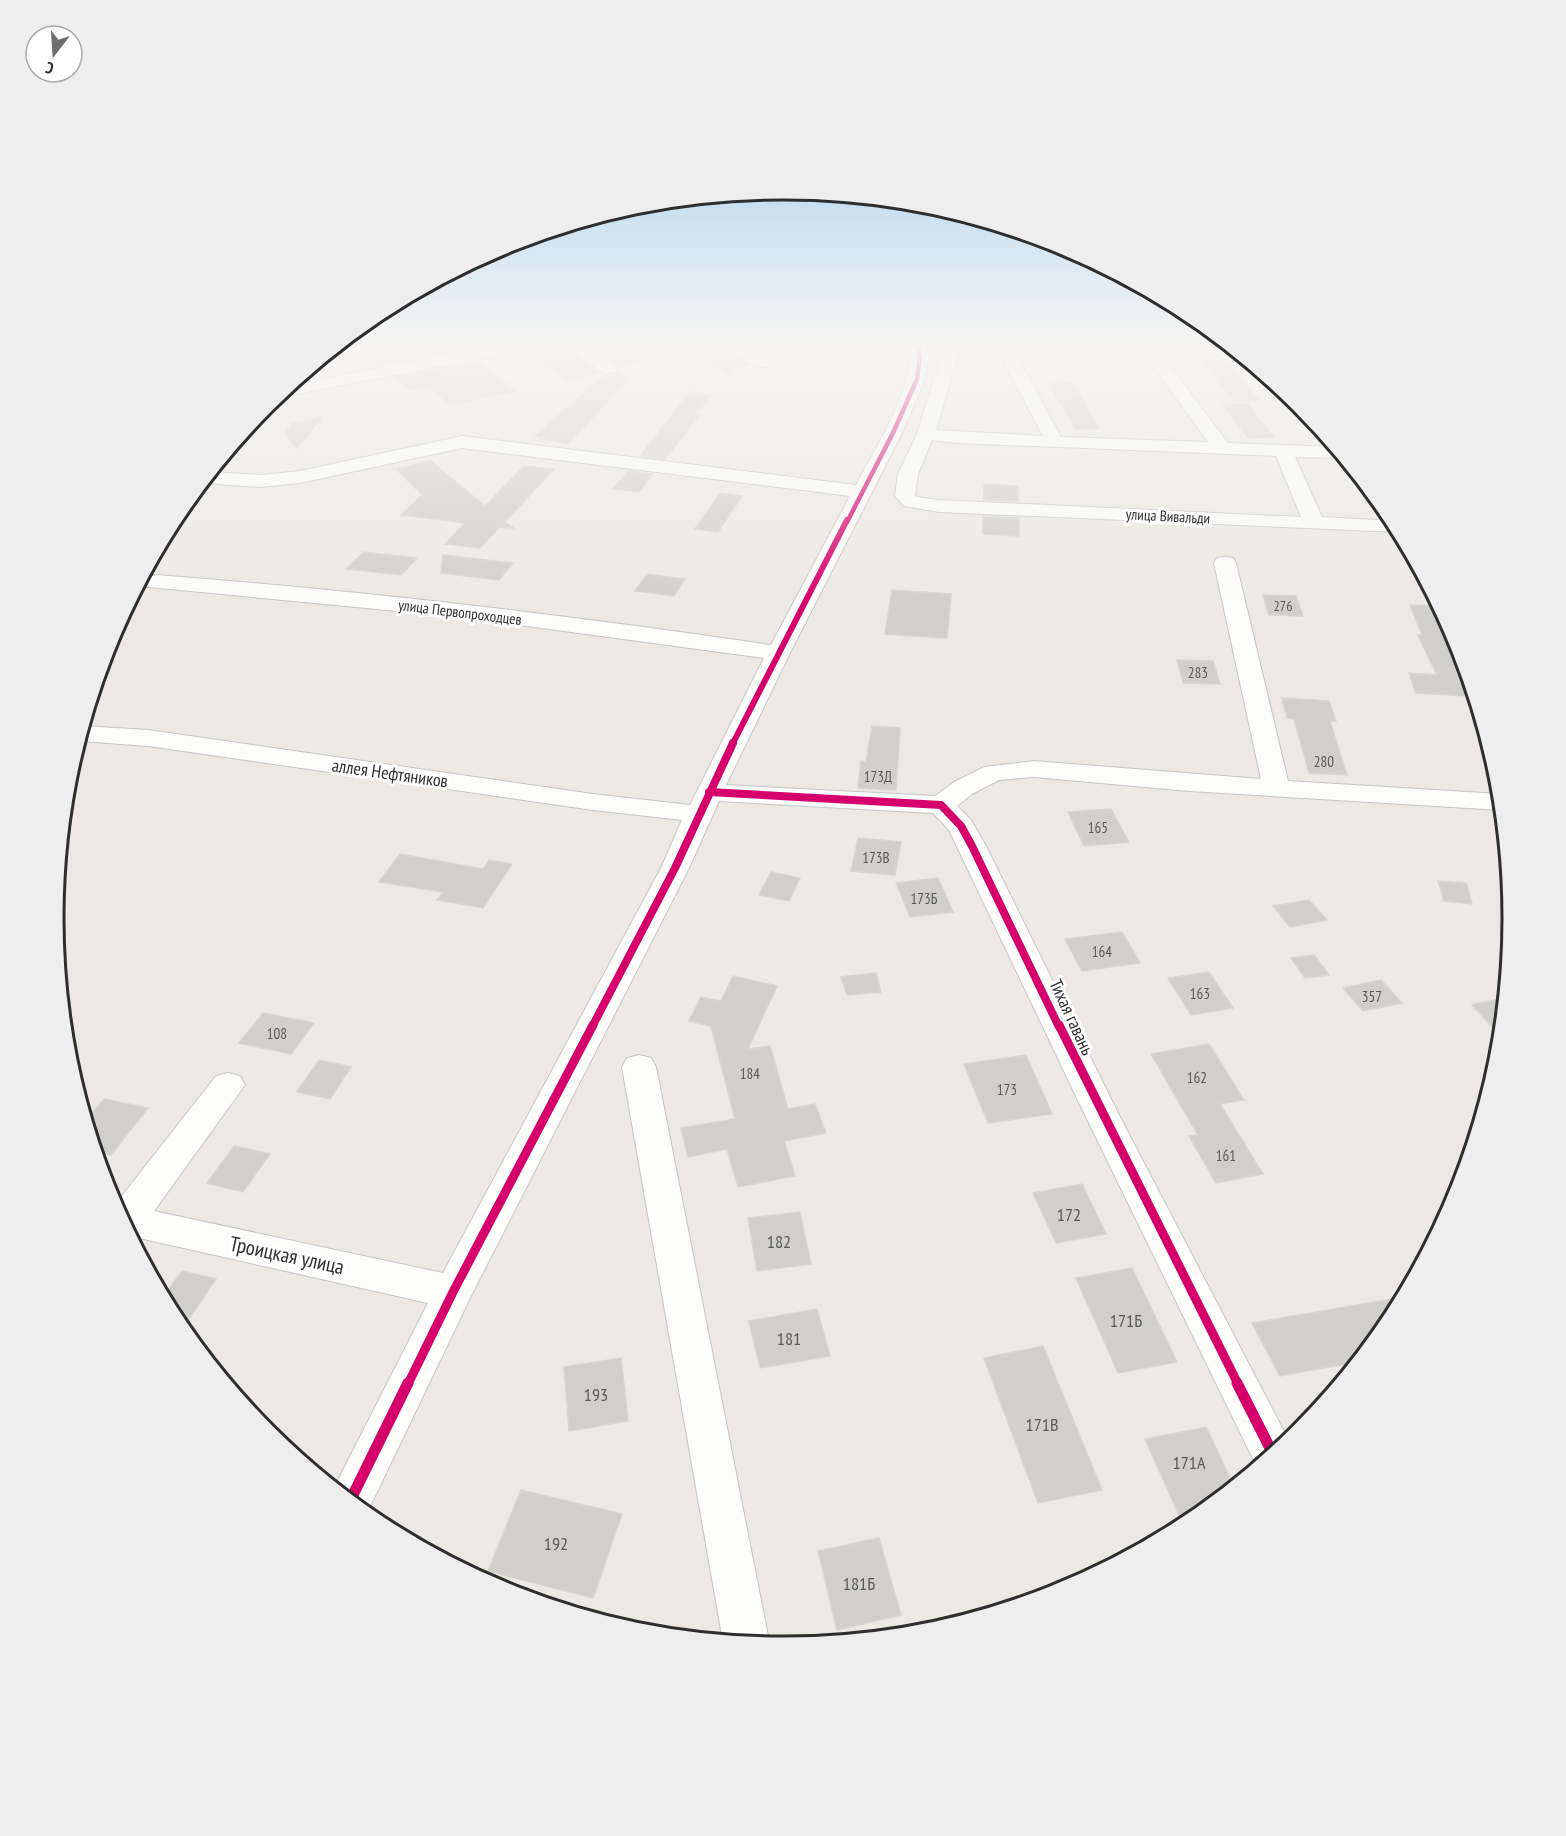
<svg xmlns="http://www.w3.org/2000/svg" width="1566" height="1836" viewBox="0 0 1566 1836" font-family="'PT Sans Narrow',sans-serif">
	<rect width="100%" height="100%" fill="#ece9e4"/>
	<path fill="#d1cfca" stroke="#d7d5d0" stroke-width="1.5" d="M415 345H457L462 350 380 365 367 354Z
		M534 345H565L599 373 567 380 528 350Z
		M590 345H677V354L618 367Z
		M683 345H724L750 365 735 368 729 376Z
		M1188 345H1213L1245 380H1242L1259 400 1234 401Z
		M478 361 516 391 451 405 429 387 409 390 394 377Z
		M618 371 629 378 569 443 540 439 543 437 535 436 605 375H615Z
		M1072 383 1099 428 1075 429 1049 384Z
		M690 392 713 394 695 415H700L665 459 640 456Z
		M1222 404H1247L1274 437 1248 438Z
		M322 418 297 448 284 433 292 424Z
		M431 461 485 506 524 466 554 469 505 522 513 528 500 527 480 548 445 544 465 523 401 515 422 495 396 469Z
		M628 471 653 474 639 492 613 489Z
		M984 484 1018 486V501L984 500Z
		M720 493 742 496 718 532 695 529Z
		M983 516 1019 518V536L983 534Z
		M364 552 417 558 401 575 346 569Z
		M443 555 513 563 499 580 441 573Z
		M647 574 685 579 674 596 635 591Z
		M892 590 951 594 947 638 885 634Z
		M1263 595 1296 596 1303 616 1269 615Z
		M1410 605 1436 606 1458 649 1448 648 1467 696 1416 693 1409 673 1437 675 1418 635H1422Z
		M1177 660 1213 661 1220 684 1183 683Z
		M1282 698 1329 701 1336 721H1330L1347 775 1309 773 1294 719 1287 718Z
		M872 726 900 728 896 790 858 788 861 761 866 762Z
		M1111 809 1129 842 1084 846 1068 812Z
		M858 838 901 842 895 875 851 871Z
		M400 854 483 869 489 860 512 864 483 908 437 900 443 892 379 882Z
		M771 872 800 878 789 901 759 895Z
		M938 878 953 912 910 917 896 883Z
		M1438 881 1466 883 1472 904 1444 901Z
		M1309 900 1327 920 1290 927 1273 906Z
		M1122 932 1140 963 1082 971 1065 939Z
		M1314 955 1329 975 1305 978 1291 958Z
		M1209 972 1233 1008 1191 1015 1168 978Z
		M876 973 881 992 847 995 841 977Z
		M733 976 777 986 748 1049 770 1046 788 1109 815 1104 826 1133 784 1141 795 1176 738 1187 727 1149 688 1157 681 1128 735 1119 711 1026 689 1021 701 997 721 1001Z
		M1381 980 1402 1003 1363 1011 1343 988Z
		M1504 998 1500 1035 1472 1005Z
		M263 1013 314 1023 291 1054 239 1043Z
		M1209 1044 1244 1100 1220 1104 1263 1174 1216 1183 1189 1136 1198 1135 1151 1054Z
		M1026 1055 1052 1114 988 1123 964 1064Z
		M319 1060 351 1067 330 1099 297 1092Z
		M104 1099 148 1108 111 1155 96 1152 86 1120Z
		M234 1146 270 1154 243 1192 207 1183Z
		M1082 1184 1106 1234 1056 1243 1033 1193Z
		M800 1212 811 1264 757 1271 748 1218Z
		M1132 1268 1177 1362 1118 1373 1076 1278Z
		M182 1271 216 1279 189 1319 173 1315 163 1297Z
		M1403 1297 1389 1323 1357 1362 1280 1376 1252 1323Z
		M817 1309 830 1356 760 1368 749 1321Z
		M1043 1346 1102 1490 1038 1503 984 1358Z
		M621 1358 628 1421 569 1431 564 1367Z
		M1206 1427 1234 1486 1184 1526 1145 1439Z
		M521 1490 622 1514 593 1598 488 1571Z
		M879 1538 901 1615 837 1630 818 1551Z"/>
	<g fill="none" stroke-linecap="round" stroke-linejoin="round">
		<g stroke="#c6c5c5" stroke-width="2">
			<path id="minor" d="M498 345H532L524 350 280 397 275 396 289 385Z
				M567 345H586L617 369 615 373H603Z
				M726 345H746L771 363 769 367H757Z
				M910 345H926L928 357 925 379 902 433 790 653 726 785 935 796 954 782 984 767 1034 761 1261 779 1214 563 1217 558 1225 557 1233 558 1236 563 1288 781 1500 794 1501 810 1189 791 1034 777 999 780 972 794 957 806 971 820 986 846 1118 1113 1289 1441 1257 1467 1084 1113 949 830 933 813 719 801 689 868 470 1298 366 1515 334 1488 428 1303 130 1236 114 1206 216 1076 228 1073 240 1076 245 1085 154 1211 443 1273 661 868 682 820 593 810 148 746 81 741 79 740 83 726 148 730 593 794 690 805 764 658 460 617 138 586 144 574C354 590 563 614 771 645L850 496 462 448 300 483 261 487 202 483 210 472 261 475 300 471 462 436 856 485C875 449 916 386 910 345Z
				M945 345H961L936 430 1043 436 995 345H1011L1061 437 1208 442 1138 345H1154L1228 443 1335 447 1344 458 1295 457 1322 517 1393 521 1399 532 939 512 904 506 895 496 898 474 917 434ZM932 440 958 443 1276 456 1301 517 939 500 917 497 915 495 918 474Z
				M639 1055 651 1058 656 1067 770 1646 723 1641 622 1067 627 1058Z"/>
		</g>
		<use href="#minor" fill="#fcfcfb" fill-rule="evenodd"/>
		<g stroke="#fff" stroke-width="7">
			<path id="cycleway-far4" d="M847 522 893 433 917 379 920 357 918 345"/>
		</g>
		<g stroke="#fff" stroke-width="9">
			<path id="cycleway-far3" d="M732 745 847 520"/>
		</g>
		<g stroke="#fff" stroke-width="11">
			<path id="cycleway-far2" d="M709 792 941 805 961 826 972 846 1059 1027
				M592 1027 675 868 733 743"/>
		</g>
		<g stroke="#fff" stroke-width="13">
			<path id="cycleway-far1" d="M1059 1025 1238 1384
				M408 1384 453 1292 593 1025"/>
		</g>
		<g stroke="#fff" stroke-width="15">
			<path id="cycleway" d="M1237 1383 1273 1454
				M350 1501 408 1383"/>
		</g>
		<use href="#cycleway-far4" stroke="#d6006c" stroke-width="4.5"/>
		<use href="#cycleway-far3" stroke="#d6006c" stroke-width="6"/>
		<use href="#cycleway-far2" stroke="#d6006c" stroke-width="8"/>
		<use href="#cycleway-far1" stroke="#d6006c" stroke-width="9"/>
		<use href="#cycleway" stroke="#d6006c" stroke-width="11"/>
	</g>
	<linearGradient id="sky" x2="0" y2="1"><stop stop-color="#86c0ec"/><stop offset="0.57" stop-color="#f6f5f3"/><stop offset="1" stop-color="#f6f5f3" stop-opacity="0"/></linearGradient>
	<rect width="1566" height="602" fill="url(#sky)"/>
	<g text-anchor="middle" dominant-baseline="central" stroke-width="6" stroke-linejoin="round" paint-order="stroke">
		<g font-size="14" fill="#585857">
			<text x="1283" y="606">276</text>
		</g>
		<g font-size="15" fill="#2e2e2e" stroke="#fff">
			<text transform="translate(1168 516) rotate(3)">улица Вивальди</text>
			<text transform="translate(460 612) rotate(7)">улица Первопроходцев</text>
		</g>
		<g font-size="15" fill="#585857">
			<text x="1198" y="672">283</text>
			<text x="1324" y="761">280</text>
			<text x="878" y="776">173Д</text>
			<text x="1098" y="827">165</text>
			<text x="876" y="857">173В</text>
			<text x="924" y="898">173Б</text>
			<text x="1102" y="951">164</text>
			<text x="1200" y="993">163</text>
			<text x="1372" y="996">357</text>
			<text x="277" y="1033">108</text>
			<text x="750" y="1073">184</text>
			<text x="1197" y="1077">162</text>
			<text x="1007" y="1089">173</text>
			<text x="1226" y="1155">161</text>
		</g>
		<g font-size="18" fill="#2e2e2e" stroke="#fff">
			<text transform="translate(390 773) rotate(8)">аллея Нефтяников</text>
			<text transform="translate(1072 1017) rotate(65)">Тихая гавань</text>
		</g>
		<g font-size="18" fill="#585857">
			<text x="1069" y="1214">172</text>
			<text x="779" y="1241">182</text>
			<text x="1126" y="1320">171Б</text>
			<text x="789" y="1338">181</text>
			<text x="596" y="1394">193</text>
			<text x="1042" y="1424">171В</text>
			<text x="1189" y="1462">171А</text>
			<text x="556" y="1543">192</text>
			<text x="859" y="1583">181Б</text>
		</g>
		<g font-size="21" fill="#2e2e2e" stroke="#fff">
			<text transform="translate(287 1255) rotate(12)">Троицкая улица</text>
		</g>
	</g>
	<path d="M0 0H1566V1836H0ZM782 200H784A718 718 0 0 1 1502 918V918A718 718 0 0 1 784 1636H782A718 718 0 0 1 64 918V918A718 718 0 0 1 782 200Z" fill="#eee" fill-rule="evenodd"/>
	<path fill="none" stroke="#2e2e2e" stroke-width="3" d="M782 200H784A718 718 0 0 1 1502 918V918A718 718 0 0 1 784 1636H782A718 718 0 0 1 64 918V918A718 718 0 0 1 782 200Z"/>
	<g transform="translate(54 54) rotate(197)"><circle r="28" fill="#ffffff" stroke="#ababab" stroke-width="1.5"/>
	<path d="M0-4.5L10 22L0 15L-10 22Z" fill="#706f6e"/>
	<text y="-9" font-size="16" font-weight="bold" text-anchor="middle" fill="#2e2e2e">С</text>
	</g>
</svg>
